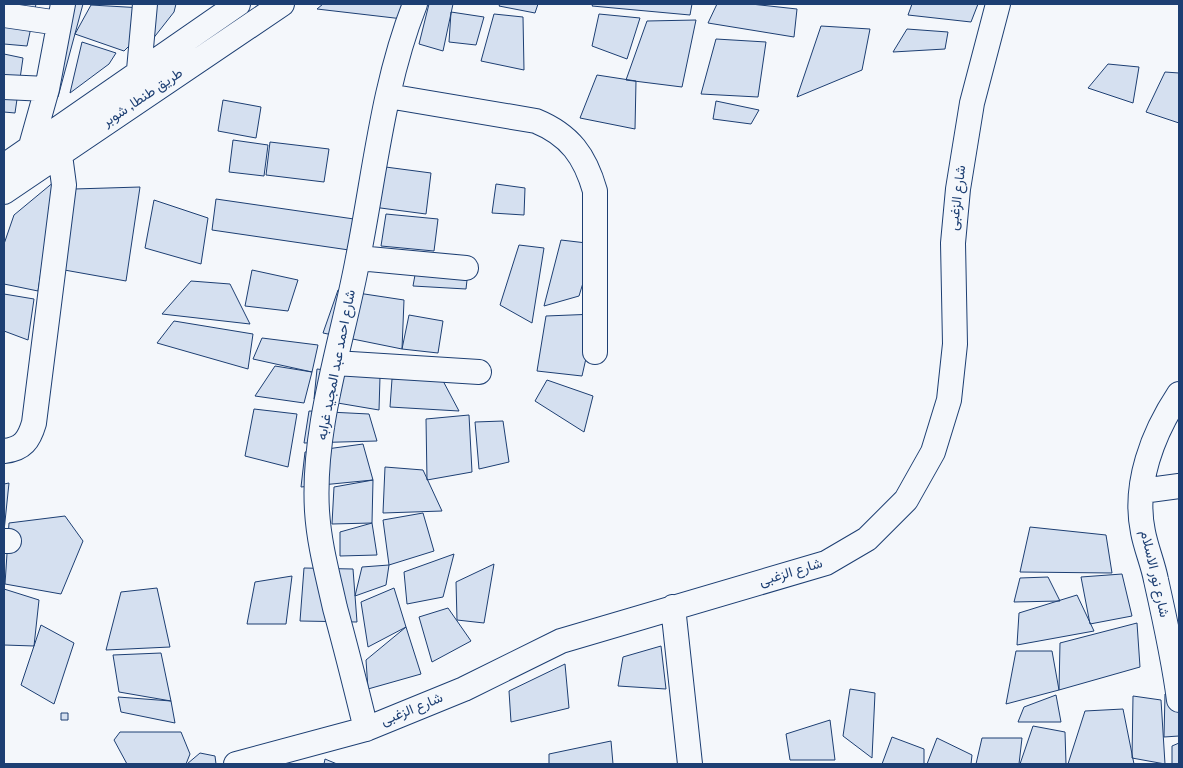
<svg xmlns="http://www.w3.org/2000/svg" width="1183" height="768" viewBox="0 0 1183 768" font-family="Overpass,Vazirmatn,sans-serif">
	<rect width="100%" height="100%" fill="#f4f7fb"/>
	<path fill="#d5e0f0" stroke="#1d3f73" d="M4 4H36L27 46 4 44Z
		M66 4H83L58 97 45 103Z
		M147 4H176L174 12 141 54Z
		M323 4H406L403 19 317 9Z
		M429 4H453L443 51 419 44Z
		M500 4H538L535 13 499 6Z
		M593 4H692L690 15 592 6Z
		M717 4H751L797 9 794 37 708 23Z
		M912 4H978L971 22 908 15Z
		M91 5 143 8 145 30 124 51 75 34Z
		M451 12 484 17 476 45 449 42Z
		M494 14 523 17 524 70 481 61Z
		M599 14 640 18 627 59 592 46Z
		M696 20 682 87 626 80 647 21Z
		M821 26 870 29 862 70 797 97Z
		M907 29 948 32 945 49 893 52Z
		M716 39 766 42 758 97 701 94Z
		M82 42 116 53 109 64 70 93Z
		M4 54 23 58 15 113 4 112Z
		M1108 64 1139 67 1133 103 1088 88Z
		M1165 72 1179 73V123L1146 112Z
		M597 75 636 81 635 129 580 118Z
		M223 100 261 107 256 138 218 131Z
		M716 101 759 110 751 124 713 119Z
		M233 140 268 145 264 176 229 172Z
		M270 142 329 149 324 182 266 175Z
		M378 166 431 173 426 214 373 207Z
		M55 181 38 291 4 284V244L14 215Z
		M496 184 525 188 524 215 492 213Z
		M140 187 126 281 42 266 74 189Z
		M216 199 354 219 349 250 212 230Z
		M154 200 208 218 201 264 145 248Z
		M386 214 438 219 434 251 381 246Z
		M561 240 595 244 579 296 544 306Z
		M519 245 544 248 532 323 500 305Z
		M419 253 469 262 466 289 413 286Z
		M252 270 298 280 288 311 245 306Z
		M191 281 230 284 250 324 162 314Z
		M338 290 404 300 402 349 323 333Z
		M4 294 34 299 28 340 4 331Z
		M596 314 582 376 537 371 546 316Z
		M409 315 443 321 438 353 402 349Z
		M174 321 253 334 248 369 157 343Z
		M262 338 318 345 312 372 253 359Z
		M275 366 312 372 304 403 255 396Z
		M317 369 380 377 379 410 314 399Z
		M392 379H442L459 411 390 407Z
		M547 380 593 396 584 432 535 401Z
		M254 409 297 414 288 467 245 456Z
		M309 411 369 414 377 441 304 443Z
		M469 415 472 472 427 480 426 419Z
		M503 421 509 462 479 469 475 422Z
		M363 444 373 480 301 487 305 452Z
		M385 467 423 470 442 511 383 513Z
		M373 480 372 523 332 524 334 487Z
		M9 483 4 531V484Z
		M423 513 434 551 389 565 383 520Z
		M65 516 83 541 61 594 5 584 9 523Z
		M372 523 377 555 340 556V532Z
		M1030 527 1106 535 1112 573 1020 572Z
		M454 554 443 597 407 604 404 572Z
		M494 564 484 623 457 620 456 582Z
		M389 565 386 585 355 596 362 567Z
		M304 568 353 569 357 622 300 621Z
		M1122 574 1132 616 1090 624 1081 577Z
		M292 576 286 624H247L255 582Z
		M1048 577 1060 601 1014 602 1020 578Z
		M157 588 170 647 106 650 121 592Z
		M394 588 406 627 368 647 361 602Z
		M4 589 39 600 34 646 4 645Z
		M1077 595 1094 631 1017 645 1019 613Z
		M448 608 471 641 432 662 419 617Z
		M1137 623 1140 667 1059 690 1060 643Z
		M41 625 74 643 54 704 21 685Z
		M406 627 421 674 368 689 366 660Z
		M661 646 666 689 618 686 623 657Z
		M1016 651H1052L1059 690 1006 704Z
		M161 653 171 701 119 692 113 655Z
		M565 664 569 708 511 722 509 691Z
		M850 689 875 693 872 758 843 736Z
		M1165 694 1179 698V736L1164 737Z
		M1056 695 1061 722H1018L1024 707Z
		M1133 696 1161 700 1165 764 1132 758Z
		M118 697 171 701 175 723 121 712Z
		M1123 709 1134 764H1068L1085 711Z
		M61 713H68V720H61Z
		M830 720 835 760H790L786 734Z
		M1033 726 1065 732 1066 764H1020Z
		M120 732H181L190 754 186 764H127L114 740Z
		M892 737 924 749V764H882Z
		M937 738 972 755 971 764H927Z
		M982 738H1022L1019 764H976Z
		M611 741 613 764H549V754Z
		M1179 743V764H1172V746Z
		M200 753 215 756 216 764H187Z
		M325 759 337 764H324Z"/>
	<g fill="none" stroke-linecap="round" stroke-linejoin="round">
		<g stroke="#1d3f73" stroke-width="26">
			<path id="minor" d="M4 15 59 23
				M139 70 145 4
				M4 87 47 89
				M388 96 536 121C570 135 585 156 595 191V352
				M31 146 47 89 63 4
				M4 166 238 4
				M4 192 282 4
				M358 258 466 268
				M335 363 479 372
				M1179 394C1153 433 1133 484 1143 532 1146 548 1153 564 1156 580 1165 620 1174 660 1179 700
				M4 451C23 449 29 440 34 423L64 185 60 155 48 134
				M1142 491 1179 486
				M4 541H9
				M673 607 690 764
				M366 729C356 688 346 648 335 608 328 576 319 544 317 511 312 427 343 340 358 258 375 172 383 85 415 4
				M236 764 366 729 464 689 561 641 826 563 867 539 906 500 933 452 949 400 955 344 953 243 958 189 972 103 998 4"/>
		</g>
		<use href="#minor" stroke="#f4f7fb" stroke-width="24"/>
	</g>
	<g text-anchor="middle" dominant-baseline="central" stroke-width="4" stroke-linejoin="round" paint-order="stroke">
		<g font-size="14" fill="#1d3f73" stroke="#f4f7fb">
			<text transform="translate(143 98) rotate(-34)">طريق طنطا, شوبر</text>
			<text transform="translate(958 198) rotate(-83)">شارع الزغبى</text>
			<text transform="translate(337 365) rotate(-79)">شارع احمد عبد المجيد غرابه</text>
			<text transform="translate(791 573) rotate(-17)">شارع الزغبى</text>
			<text transform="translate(1154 574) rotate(77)">شارع نور الاسلام</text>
			<text transform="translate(412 710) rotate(-22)">شارع الزغبى</text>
		</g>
	</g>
	<rect width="1183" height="768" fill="none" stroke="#1d3f73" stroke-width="10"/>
</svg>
